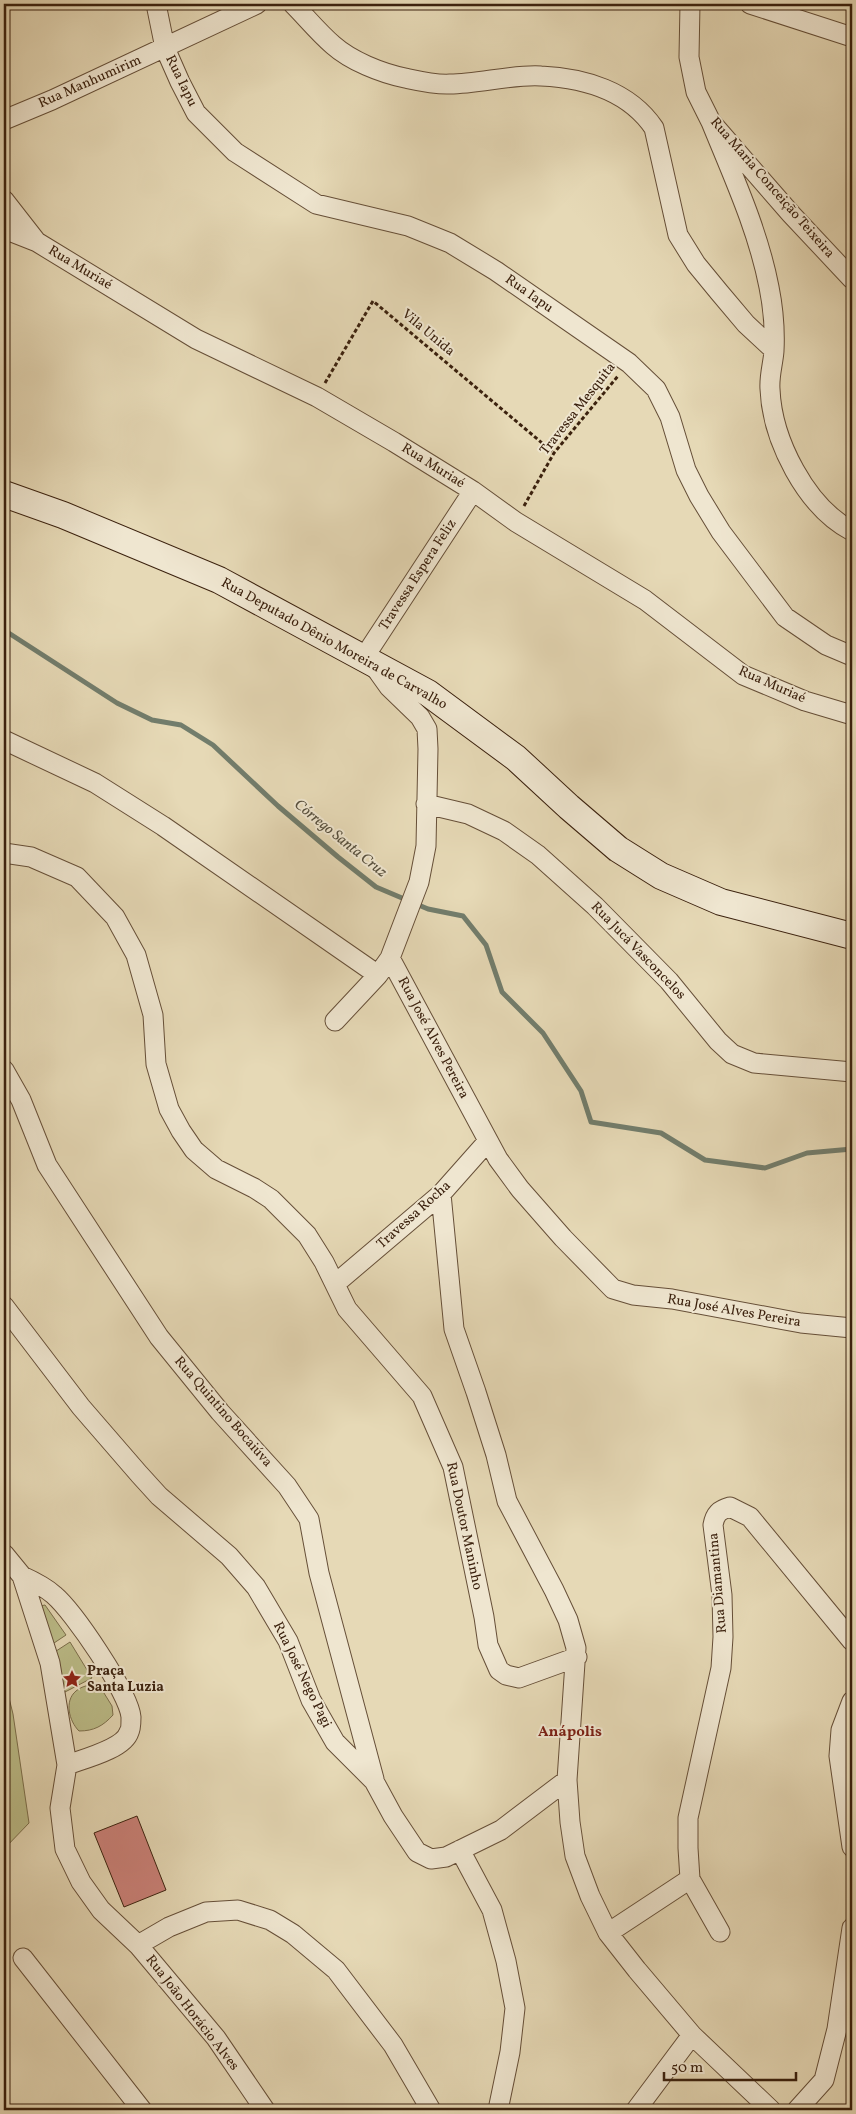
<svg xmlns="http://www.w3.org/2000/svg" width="856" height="2114" viewBox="0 0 856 2114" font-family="Vollkorn,serif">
	<rect width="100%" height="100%" fill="#e6d9b6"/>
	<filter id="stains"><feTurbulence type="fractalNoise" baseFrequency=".004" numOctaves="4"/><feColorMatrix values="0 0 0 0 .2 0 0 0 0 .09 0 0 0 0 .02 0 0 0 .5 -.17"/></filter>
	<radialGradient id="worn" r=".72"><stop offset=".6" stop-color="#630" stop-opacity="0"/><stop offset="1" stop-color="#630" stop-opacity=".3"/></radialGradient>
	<path fill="#bcbd89" stroke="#7c6f4c" d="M45 1605 66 1635 48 1647 40 1606Z
		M70 1642 92 1678 65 1692 50 1655Z
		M4 1678 13 1714 29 1823 4 1849Z
		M96 1684 99 1685 112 1706 113 1715C103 1726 94 1731 79 1731 69 1721 64 1701 76 1691 82 1686 89 1685 96 1684Z"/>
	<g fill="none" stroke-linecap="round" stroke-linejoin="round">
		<path stroke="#727d6c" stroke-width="5" d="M4 630 117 703 152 720 181 725 213 745 278 806 338 857 376 887 428 909 463 916 486 945 502 992 543 1033 581 1091 591 1122 661 1133 705 1160 765 1168 807 1153 852 1149"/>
	</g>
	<path fill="#cb8179" stroke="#3b210e" d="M137 1816 166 1890 124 1907 94 1833Z"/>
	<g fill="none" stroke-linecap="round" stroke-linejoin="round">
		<g stroke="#664f38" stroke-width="21">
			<path id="street" d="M156 4 165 48 180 82 196 113 235 152 316 204 408 226 450 243 496 271 629 363 656 389 670 417 686 470 699 496 721 532 785 617 826 645 852 656
				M293 4C306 17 318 32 333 45 351 61 381 73 405 78 419 81 436 85 450 84 478 84 514 74 541 76 584 78 629 91 654 128L678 235 696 264 719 292 746 324 774 350
				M690 4 689 57 696 92 711 122 791 214 852 279
				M750 4 852 37
				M4 120 52 100 257 4
				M711 122C733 176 758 230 769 287 773 307 775 331 774 351 773 364 769 376 770 389 772 440 806 507 852 531
				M4 200 36 241
				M4 229 37 242 196 339 317 397 394 442 473 491 516 522 645 600 743 675 805 701 852 715
				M363 659 473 491
				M4 740 95 783 163 826 378 975 390 958 419 882 426 846 428 749 427 729 420 717 389 687 374 666
				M426 804 468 814 504 831 538 855 595 906 669 981 718 1041 732 1054 754 1063 852 1072
				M4 853 31 857 77 877 115 917 136 955 153 1015 156 1064 169 1109 181 1131 194 1150 216 1169 254 1188 271 1199 307 1235 324 1262 347 1309 422 1396 453 1467 484 1617 488 1645 499 1670 506 1675 519 1678 577 1657
				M390 958 498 1159 520 1189 563 1238 613 1289 633 1295 672 1299 801 1323 852 1328
				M335 1021 378 975
				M4 1070 21 1100 47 1165 159 1337 220 1412 287 1486 309 1519 319 1573 374 1779
				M441 1194 454 1329 476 1392 496 1455 507 1501 554 1590 568 1620 576 1648 567 1780 570 1822 575 1856 590 1896 608 1933 637 1970 692 2035 771 2110
				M335 1284 441 1194 488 1141
				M4 1306 81 1407 139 1474 159 1496 229 1556 256 1587 288 1641 311 1700 335 1742 374 1781 393 1816 417 1852 431 1859 446 1857 501 1830 567 1780
				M4 1554 22 1576 50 1663 67 1765 60 1808 65 1849 81 1882 101 1910 138 1945 216 2038 265 2110
				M22 1576C33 1581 45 1587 54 1595 74 1612 129 1693 131 1717 131 1721 131 1729 129 1732 124 1749 83 1759 67 1765
				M852 1701 841 1730 839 1756 852 1847
				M460 1850 492 1910 506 1961 515 2008 510 2052 498 2110
				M720 1932 690 1879 688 1848V1818L721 1668 723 1637 722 1595 713 1525C715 1514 719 1510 730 1507L750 1517 852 1641
				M608 1933 690 1879
				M138 1945 169 1927 206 1912 238 1910 270 1920 293 1934 336 1970 393 2045 431 2110
				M23 1958 142 2110
				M636 2110 692 2035
				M797 2110 824 2080 837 2029 852 1928"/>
		</g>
		<g stroke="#3b210e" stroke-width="28">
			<path id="secondary" d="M4 494 63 515 219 580 428 693 516 758 569 807 618 849 661 876 721 902 852 936"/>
		</g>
		<path stroke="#3b210e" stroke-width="3" stroke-dasharray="4 2.5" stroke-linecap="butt" d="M325 383 373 301 554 453
			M524 506 554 453 618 376"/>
		<use href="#street" stroke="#efe6d0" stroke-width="19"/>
		<use href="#secondary" stroke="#efe6d0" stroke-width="26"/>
	</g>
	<defs>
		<g id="sight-bare" transform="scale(1.5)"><path d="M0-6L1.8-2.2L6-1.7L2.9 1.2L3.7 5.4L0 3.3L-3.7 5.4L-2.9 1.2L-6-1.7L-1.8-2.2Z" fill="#8f2418" stroke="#efe6d0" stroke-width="2.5" paint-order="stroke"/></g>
	</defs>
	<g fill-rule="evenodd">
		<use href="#sight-bare" x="72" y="1679"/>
	</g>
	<g text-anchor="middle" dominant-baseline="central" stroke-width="4" stroke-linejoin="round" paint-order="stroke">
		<g font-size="14" fill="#3b210e" stroke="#efe6d0">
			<text transform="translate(181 81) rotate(64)">Rua Iapu</text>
			<text transform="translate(90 82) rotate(-24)">Rua Manhumirim</text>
			<text transform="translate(772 188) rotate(49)">Rua Maria Conceição Teixeira</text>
			<text transform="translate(80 268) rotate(31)">Rua Muriaé</text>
			<text transform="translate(529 294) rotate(35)">Rua Iapu</text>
			<text transform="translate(428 333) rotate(40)">Vila Unida</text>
			<text transform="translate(578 409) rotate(-52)">Travessa Mesquita</text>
			<text transform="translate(433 466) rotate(32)">Rua Muriaé</text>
			<text transform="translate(418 575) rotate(-57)">Travessa Espera Feliz</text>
			<text transform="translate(334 644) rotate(29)">Rua Deputado Dênio Moreira de Carvalho</text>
			<text transform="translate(772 685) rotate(24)">Rua Muriaé</text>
			<text transform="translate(638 951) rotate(46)">Rua Jucá Vasconcelos</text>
			<text transform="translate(433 1038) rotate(62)">Rua José Alves Pereira</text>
			<text transform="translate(414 1215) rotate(-42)">Travessa Rocha</text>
			<text transform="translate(734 1311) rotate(10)">Rua José Alves Pereira</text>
			<text transform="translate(223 1412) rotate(49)">Rua Quintino Bocaiúva</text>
			<text transform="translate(464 1526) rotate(78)">Rua Doutor Maninho</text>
			<text transform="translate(718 1583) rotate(-95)">Rua Diamantina</text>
			<text transform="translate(302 1675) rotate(64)">Rua José Nego Pagi</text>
			<text transform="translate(192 2013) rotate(52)">Rua João Horácio Alves</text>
		</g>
		<g font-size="14" font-weight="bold" fill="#3b210e" stroke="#efe6d0" text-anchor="start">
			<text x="87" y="1671">Praça<tspan x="87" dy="16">Santa Luzia</tspan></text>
		</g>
		<g font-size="15" font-style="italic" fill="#564f3d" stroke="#efe6d0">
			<text transform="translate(340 839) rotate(39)">Córrego Santa Cruz</text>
		</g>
		<g font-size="15" font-weight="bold" fill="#7a1f14" stroke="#efe6d0">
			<text x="570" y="1732">Anápolis</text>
		</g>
	</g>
	<rect width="856" height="2114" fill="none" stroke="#e6d9b6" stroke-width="20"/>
	<rect x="5" y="5" width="846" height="2104" fill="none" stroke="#3b210e" stroke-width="2.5"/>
	<rect x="10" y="10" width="836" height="2094" fill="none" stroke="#3b210e"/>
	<path d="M664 2072v8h132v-8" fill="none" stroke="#3b210e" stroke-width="2.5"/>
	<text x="671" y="2072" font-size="15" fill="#3b210e" stroke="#efe6d0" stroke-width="4" paint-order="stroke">50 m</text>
	<rect width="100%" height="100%" filter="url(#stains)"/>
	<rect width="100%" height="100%" fill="url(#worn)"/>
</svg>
